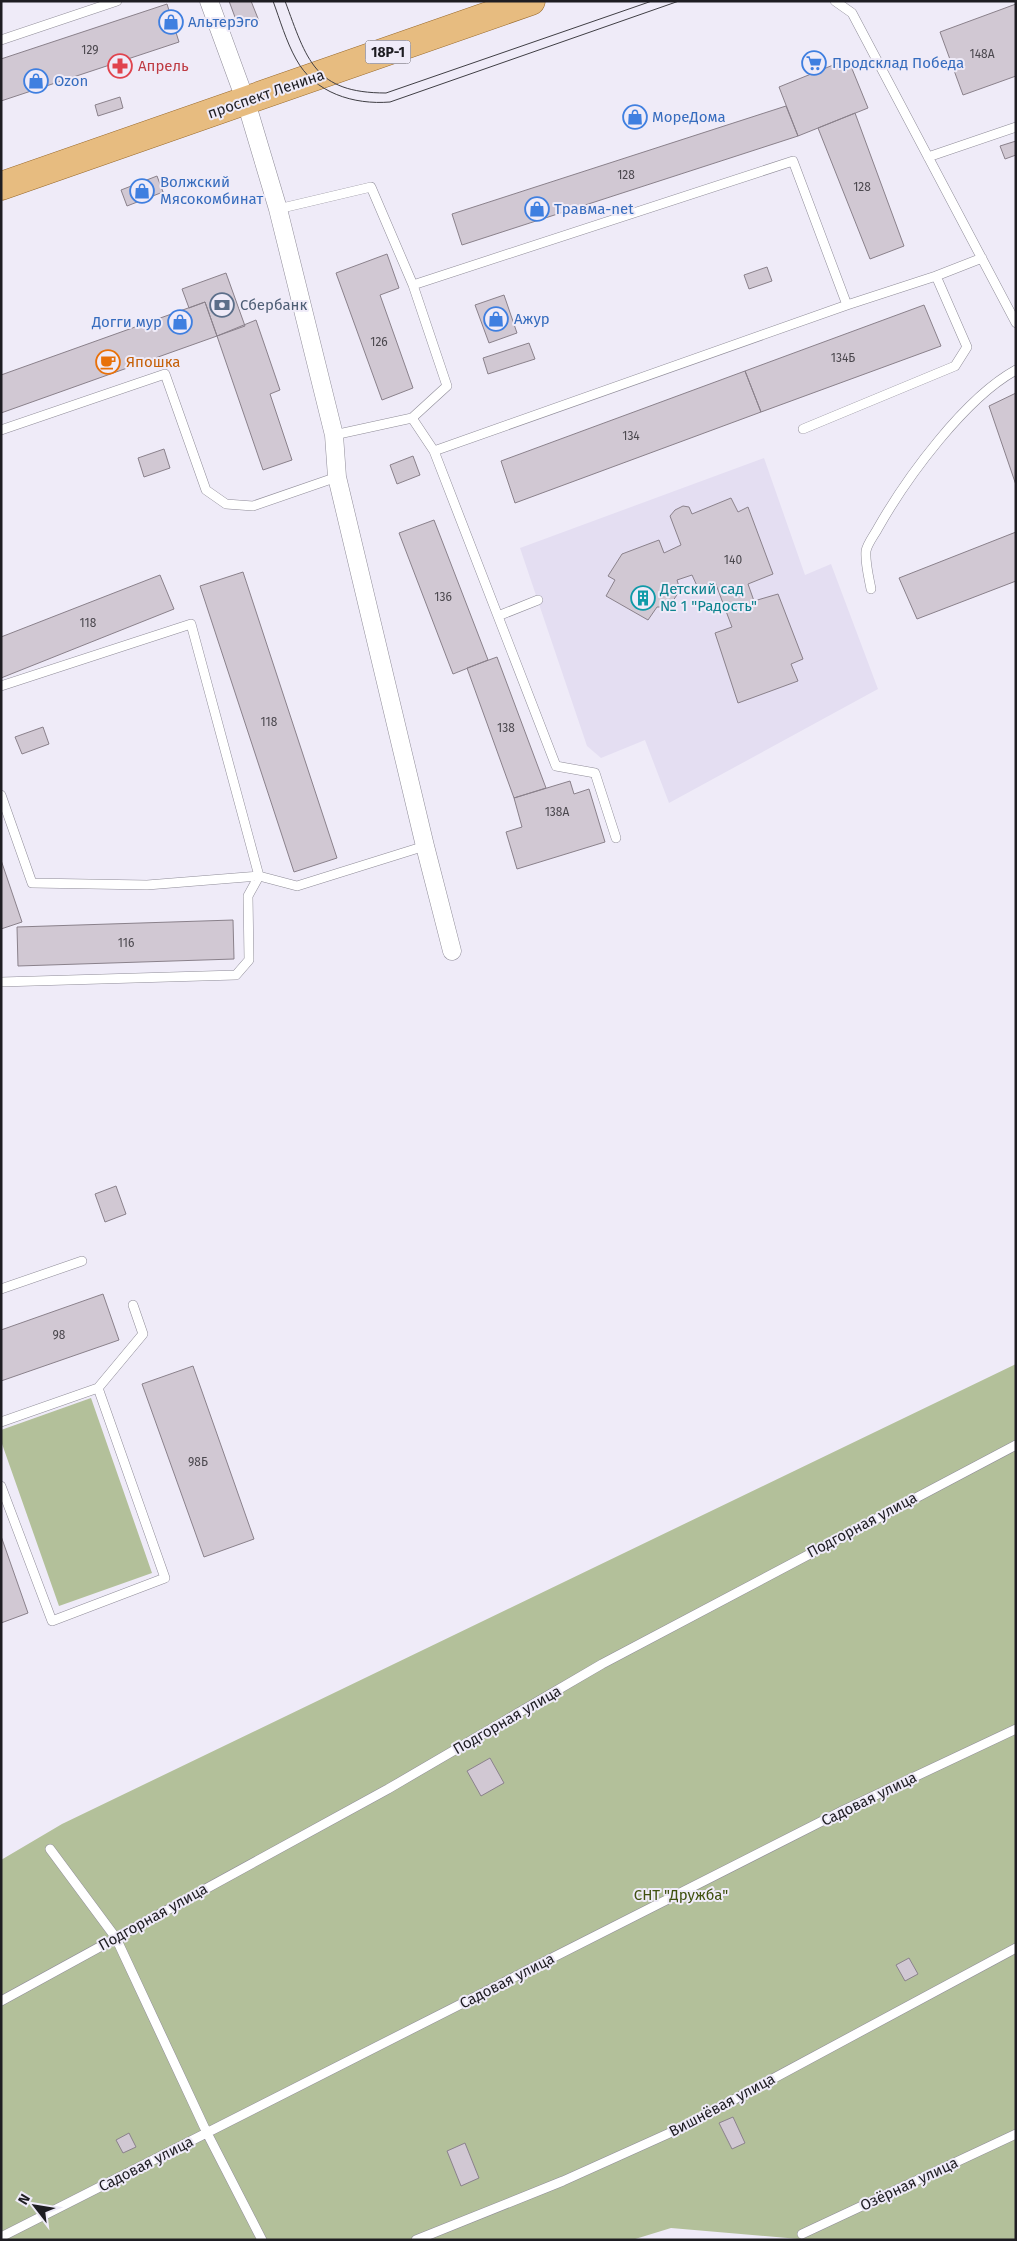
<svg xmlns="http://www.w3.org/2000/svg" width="1017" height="2241" viewBox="0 0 1017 2241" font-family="'Fira Sans',sans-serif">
	<rect width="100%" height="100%" fill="#efebf8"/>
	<path fill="#e4def2" d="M764 458 805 575 831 564 878 689 669 803 645 740 601 758 587 746 520 548Z"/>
	<path fill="#b3c09a" d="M1016 1364V2240H810L671 2228 632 2240H1V1860L62 1824Z
		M91 1398 152 1573 59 1606 1 1441V1430Z"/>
	<path fill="#d1c8d3" stroke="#8a818b" d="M229 1H251L259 21 239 28Z
		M167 4 179 42 1 101V59Z
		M1016 4V76L963 95 940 32Z
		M848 59 868 108 798 136 779 87Z
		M120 97 123 108 98 116 95 105Z
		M786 106 798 136 462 245 452 214Z
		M855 113 904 246 870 259 818 128Z
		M1016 141V155L1005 159 1000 146Z
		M157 176 163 192 127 206 121 190Z
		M387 254 399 288 380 295 413 388 382 400 336 273Z
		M767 267 772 281 749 289 744 275Z
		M226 273 245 326 217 336 205 302 189 308 182 289Z
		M504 295 517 333 489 343 475 305Z
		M205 302 217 336 1 413V375Z
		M924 305 941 346 761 412 745 371Z
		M256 320 280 390 270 394 292 460 263 470 217 336Z
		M529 343 535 359 488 374 483 358Z
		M745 371 761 412 515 503 501 461Z
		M1016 393V485L989 406Z
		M164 449 170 468 144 477 138 458Z
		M413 456 420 475 397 484 390 465Z
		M731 498 738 512 748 507 773 574 748 584 754 601 778 594 803 659 791 664 798 681 738 703 715 633 732 627 715 582 698 588 692 575 677 580 680 590 669 607H657L648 620 606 596 615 580 608 576 622 554 659 540 664 553 681 545 670 516 675 510 683 506 689 507 692 514Z
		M434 520 488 660 453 674 399 533Z
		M1016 532V581L917 619 899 578Z
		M243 572 337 858 294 872 200 586Z
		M160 575 174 609 1 678V637Z
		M497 657 546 788 514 798 467 668Z
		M43 727 49 744 22 754 15 737Z
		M570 781 574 794 589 789 605 842 517 869 506 832 522 827 514 798Z
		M1 860 22 922 1 929Z
		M233 920 234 959 18 966 17 927Z
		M116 1186 126 1214 105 1222 95 1194Z
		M103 1294 119 1340 1 1381V1330Z
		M193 1366 254 1539 204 1557 142 1384Z
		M1 1536 28 1613 1 1623Z
		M490 1758 504 1783 481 1796 467 1771Z
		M909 1958 918 1974 905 1981 896 1965Z
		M733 2117 745 2143 732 2149 719 2123Z
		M129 2133 136 2147 123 2153 116 2140Z
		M465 2143 479 2178 461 2186 447 2151Z"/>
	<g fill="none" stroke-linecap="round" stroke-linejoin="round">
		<g stroke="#8f8c98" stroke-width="10">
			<path id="service" d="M835 1 852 13 1016 323
				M1 40 117 1
				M928 157 1016 127
				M278 209 371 187 413 285 447 386 412 418 334 435
				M413 285 793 161 847 305
				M412 418 434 451 556 766 595 773 616 838
				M803 429 955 366 967 347 936 276
				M1 430 165 374 206 490 226 504 253 506 337 477
				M434 451 847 305 936 276 982 258
				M871 589C869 578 865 563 866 551 867 544 875 534 878 528 907 477 965 398 1016 370
				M498 616 538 600
				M1 686 191 624 259 876 147 885 32 883 1 795
				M1 982 236 975 249 960 248 896 259 876 297 886 425 846
				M1 1289 82 1261
				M98 1388 143 1334 133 1305
				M1 1422 98 1388 165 1578 52 1621 1 1486
				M50 1849 116 1938 207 2133 262 2240
				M1 2001 388 1789 602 1664 1016 1445
				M802 2234 1016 2134
				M1 2237 844 1810 1016 1729
				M416 2240 563 2181 683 2127 1016 1948"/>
		</g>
		<g stroke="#8f8c98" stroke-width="19">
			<path id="minor" d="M209 1 246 102 278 209 334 435 337 477 425 846 452 951"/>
		</g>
		<g stroke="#966728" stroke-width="29">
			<path id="primary" d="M1 186 531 1"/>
		</g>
		<use href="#service" stroke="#fff" stroke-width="9"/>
		<use href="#minor" stroke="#fff" stroke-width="18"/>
		<use href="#primary" stroke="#e7bc80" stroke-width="28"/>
		<path stroke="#3f3e44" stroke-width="1" d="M273 1C280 20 286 41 296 59 314 93 354 105 390 102L679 1
			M285 1C307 60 314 93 386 93L652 1"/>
	</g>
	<defs>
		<g id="shop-ring" transform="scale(1.25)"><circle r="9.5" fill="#efebf8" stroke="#3f7fe0" stroke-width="1.5"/><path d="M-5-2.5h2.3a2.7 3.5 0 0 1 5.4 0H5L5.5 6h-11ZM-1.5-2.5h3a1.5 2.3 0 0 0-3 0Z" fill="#3f7fe0"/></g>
		<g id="supermarket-ring" transform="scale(1.25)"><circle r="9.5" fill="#efebf8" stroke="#3f7fe0" stroke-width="1.5"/><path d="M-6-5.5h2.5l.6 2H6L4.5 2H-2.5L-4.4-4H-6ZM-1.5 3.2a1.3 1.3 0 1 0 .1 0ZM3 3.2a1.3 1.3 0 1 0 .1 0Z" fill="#3f7fe0"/></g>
		<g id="pharmacy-ring" transform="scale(1.25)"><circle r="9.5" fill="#efebf8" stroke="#e0444e" stroke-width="1.5"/><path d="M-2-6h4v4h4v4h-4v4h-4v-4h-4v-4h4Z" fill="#e0444e"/></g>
		<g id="bank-ring" transform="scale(1.25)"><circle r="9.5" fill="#efebf8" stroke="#5c6f8a" stroke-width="1.5"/><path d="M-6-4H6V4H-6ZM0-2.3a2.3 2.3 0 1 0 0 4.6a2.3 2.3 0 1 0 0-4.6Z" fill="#5c6f8a"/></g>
		<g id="cafe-ring" transform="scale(1.25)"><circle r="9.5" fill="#efebf8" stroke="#e8710a" stroke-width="1.5"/><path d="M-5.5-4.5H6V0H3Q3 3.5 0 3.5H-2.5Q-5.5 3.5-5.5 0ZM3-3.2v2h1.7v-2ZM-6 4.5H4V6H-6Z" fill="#e8710a"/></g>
		<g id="building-ring" transform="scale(1.25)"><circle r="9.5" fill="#efebf8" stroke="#0f9aa8" stroke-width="1.5"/><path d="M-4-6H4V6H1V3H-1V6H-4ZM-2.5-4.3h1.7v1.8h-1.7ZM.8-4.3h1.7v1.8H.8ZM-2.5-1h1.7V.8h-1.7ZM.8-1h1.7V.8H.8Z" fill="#0f9aa8"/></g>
	</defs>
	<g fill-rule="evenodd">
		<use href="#shop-ring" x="171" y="22"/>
		<use href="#supermarket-ring" x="814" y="63"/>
		<use href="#pharmacy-ring" x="120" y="66"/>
		<use href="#shop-ring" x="36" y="81"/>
		<use href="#shop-ring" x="635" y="117"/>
		<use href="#shop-ring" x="142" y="191"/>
		<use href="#shop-ring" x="537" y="209"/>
		<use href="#bank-ring" x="222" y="305"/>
		<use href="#shop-ring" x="496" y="319"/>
		<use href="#shop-ring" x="180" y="322"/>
		<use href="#cafe-ring" x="108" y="362"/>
		<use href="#building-ring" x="643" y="598"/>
	</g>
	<g text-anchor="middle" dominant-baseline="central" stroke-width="4" stroke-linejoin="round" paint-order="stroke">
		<g font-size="12" fill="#4b484e">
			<text x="90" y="50">129</text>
			<text x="982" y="54">148А</text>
			<text x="626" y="175">128</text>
			<text x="862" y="187">128</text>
			<text x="379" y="342">126</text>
			<text x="843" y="358">134Б</text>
			<text x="631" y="436">134</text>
			<text x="733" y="560">140</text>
			<text x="443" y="597">136</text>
			<text x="88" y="623">118</text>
			<text x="269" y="722">118</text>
			<text x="506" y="728">138</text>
			<text x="557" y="812">138А</text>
			<text x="126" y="943">116</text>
			<text x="59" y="1335">98</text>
			<text x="198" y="1462">98Б</text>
		</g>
		<rect fill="#efebf8" stroke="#5d5b62" stroke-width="1" x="365.5" y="40.5" width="45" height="23" rx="4"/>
		<g font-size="14" font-weight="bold" fill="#1e1d22">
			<text x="388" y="52">18Р-1</text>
		</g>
		<g font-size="15" fill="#366cbe" stroke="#efebf8" text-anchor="start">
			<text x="188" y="22">АльтерЭго</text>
			<text x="832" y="63">Продсклад Победа</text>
			<text x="54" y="81">Ozon</text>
			<text x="652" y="117">МореДома</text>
			<text x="160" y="182">Волжский<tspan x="160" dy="17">Мясокомбинат</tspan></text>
			<text x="554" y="209">Травма-net</text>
			<text x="514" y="319">Ажур</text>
			<text x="162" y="322" text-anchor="end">Догги мур</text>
		</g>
		<g font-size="15" fill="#be3a42" stroke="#efebf8" text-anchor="start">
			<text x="138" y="66">Апрель</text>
		</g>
		<g font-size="15" fill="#1e1d22" stroke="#efebf8">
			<text transform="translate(266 94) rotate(-19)">проспект Ленина</text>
			<text transform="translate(862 1525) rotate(-28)">Подгорная улица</text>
			<text transform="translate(507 1720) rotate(-30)">Подгорная улица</text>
			<text transform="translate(869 1799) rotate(-26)">Садовая улица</text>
			<text transform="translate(153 1917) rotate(-29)">Подгорная улица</text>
			<text transform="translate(507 1981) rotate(-27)">Садовая улица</text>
			<text transform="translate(722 2105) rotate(-28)">Вишнёвая улица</text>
			<text transform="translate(146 2164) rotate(-27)">Садовая улица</text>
			<text transform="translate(909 2184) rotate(-25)">Озёрная улица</text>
		</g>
		<g font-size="15" fill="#4e5e75" stroke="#efebf8" text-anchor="start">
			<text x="240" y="305">Сбербанк</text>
		</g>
		<g font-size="15" fill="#c56008" stroke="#efebf8" text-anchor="start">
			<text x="126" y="362">Япошка</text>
		</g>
		<g font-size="15" fill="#0d838f" stroke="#efebf8" text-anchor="start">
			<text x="660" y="589">Детский сад<tspan x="660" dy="17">№ 1 "Радость"</tspan></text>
		</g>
		<g font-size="15" fill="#40510f" stroke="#efebf8">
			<text x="681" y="1895">СНТ "Дружба"</text>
		</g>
	</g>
	<rect width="1017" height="2241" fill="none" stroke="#1e1d22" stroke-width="5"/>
	<g transform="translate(35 2206) rotate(301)" stroke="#efebf8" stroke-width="4" paint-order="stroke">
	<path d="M0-4L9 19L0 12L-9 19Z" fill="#1e1d22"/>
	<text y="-8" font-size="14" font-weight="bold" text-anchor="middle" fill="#1e1d22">N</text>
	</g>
</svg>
